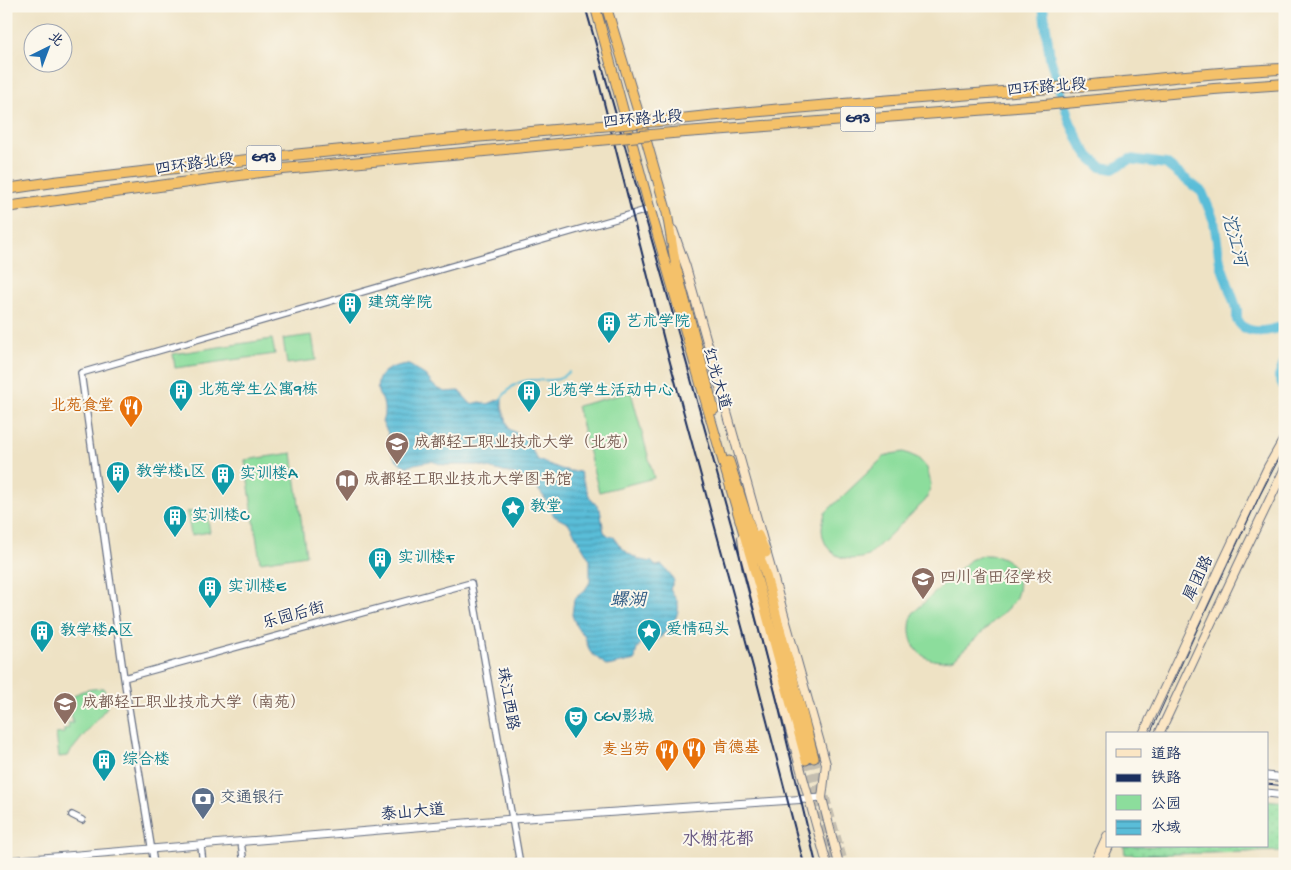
<svg xmlns="http://www.w3.org/2000/svg" width="1291" height="870" viewBox="0 0 1291 870" font-family="'Gochi Hand','LXGW WenKai TC',sans-serif">
	<defs>
		<pattern id="park-dots" width="8" height="8" patternUnits="userSpaceOnUse" patternTransform="scale(1.25)"><rect width="8" height="8" fill="#8cdd9c"/><path d="M2 2h.1M6 6h.1" fill="none" stroke="#78be89" stroke-width="1.8" stroke-linecap="round"/></pattern>
		<pattern id="water-rules" width="6" height="5" patternUnits="userSpaceOnUse" patternTransform="scale(1.25)"><rect width="6" height="5" fill="#5abdd8"/><path d="M0 2.5h6" fill="none" stroke="#4a9ab2"/></pattern>
	</defs>
	<rect width="100%" height="100%" fill="#fbf7ec"/>
	<filter id="ink" filterUnits="userSpaceOnUse"><feTurbulence type="fractalNoise" baseFrequency=".02" numOctaves="2"/><feDisplacementMap in="SourceGraphic" scale="10" xChannelSelector="R" yChannelSelector="G"/><feConvolveMatrix kernelMatrix="1 2 1 2 8 2 1 2 1" color-interpolation-filters="sRGB"/></filter>
	<filter id="wash" filterUnits="userSpaceOnUse"><feTurbulence type="fractalNoise" baseFrequency=".0096" numOctaves="4" result="noise"/><feDisplacementMap in="SourceGraphic" scale="20" xChannelSelector="R" yChannelSelector="G"/><feGaussianBlur stdDeviation="1.12" result="paint"/><feColorMatrix in="noise" values="0 0 0 0 0 0 0 0 0 0 0 0 0 0 0 0 0 1.4 0 .05"/><feComposite in="paint" operator="in"/></filter>
	<g filter="url(#wash)">
		<rect width="100%" height="100%" fill="#eee2c4"/>
		<path fill="#8cdd9c" stroke="#54867d" d="M312 335 316 360 287 364 283 339Z
			M272 339 275 354 175 368 173 354Z
			M631 392 654 478 599 492 577 406Z
			M904 452 918 458 927 468 931 484 929 493 925 501 868 556C845 564 823 555 822 529 822 523 824 518 825 513L884 457 891 454Z
			M292 453 306 555 260 562 245 460Z
			M206 509 210 532 191 535 187 512Z
			M983 555C988 555 993 555 998 556 1020 563 1024 588 1012 604L954 659C922 668 902 643 913 613L970 560Z
			M104 688 107 707 67 756 59 757 56 734 64 733V729L69 728 68 723H73C72 716 69 708 71 702 74 689 93 689 104 688Z"/>
		<path fill="url(#park-dots)" stroke="#54867d" d="M1267 800 1285 802V851L1135 855 1125 854 1124 846H1267Z"/>
		<path fill="url(#water-rules)" stroke="#3a769b" d="M408 364 426 376 433 385 439 389 445 392 459 391 471 404 480 402 488 404 502 398V406L509 429 524 437 538 460 561 469 570 471 580 472 590 498 600 509 604 532 609 536 614 537 620 546 629 554 640 560 652 562 656 566 662 565 671 575 674 581 670 589C672 594 677 599 678 604 680 619 667 630 658 640 643 638 636 644 635 660L607 666 590 652 584 635 577 628 572 615 574 599 585 590 590 582V560L569 524 554 516 544 497 532 482 512 474 476 465H444L431 461 414 464 408 467 400 463 395 458 387 444 388 433 382 422C385 414 385 408 382 399 380 396 379 396 378 392 374 372 391 366 408 364Z"/>
		<g fill="none" stroke-linecap="round" stroke-linejoin="round">
			<path stroke="#5abdd8" stroke-width="2" d="M501 399C511 385 520 379 538 380 545 380 552 381 559 379 562 377 566 374 569 372"/>
			<path stroke="#5abdd8" stroke-width="10" d="M1043 6 1050 58 1070 122 1081 145 1088 155 1101 167 1113 169 1130 159 1166 164 1202 192 1214 221 1220 262 1237 310V320C1239 323 1242 327 1245 328 1256 335 1274 329 1285 326
				M1285 361 1279 377 1283 385 1285 387"/>
		</g>
	</g>
	<g filter="url(#ink)">
		<g fill="none" stroke-linecap="round" stroke-linejoin="round">
			<path stroke="#c4beb0" stroke-width="9" stroke-dasharray="9 4.5" stroke-linecap="butt" d="M814 758 844 864
				M806 760 835 864"/>
			<g stroke="#656e82" stroke-width="8">
				<path id="minor" d="M124 678 471 583 520 864
					M72 815 82 820
					M241 842 244 864
					M201 846 203 864
					M154 864 124 678 81 373 650 209"/>
			</g>
			<g stroke="#656e82" stroke-width="9">
				<path id="tertiary" d="M1267 776 1285 778
					M1267 793 1285 795
					M6 861 513 819 822 798"/>
			</g>
			<g stroke="#656e82" stroke-width="10">
				<path id="secondary" d="M673 230 686 267 826 764 822 798 839 864
					M742 538 746 567 799 763 827 864
					M1143 734 1223 562 1268 467 1285 437
					M1159 734 1244 553 1285 468
					M1094 864 1107 836
					M1101 864 1109 846"/>
			</g>
			<g stroke="#656e82" stroke-width="11">
				<path id="trunk" d="M595 6 650 209 759 586 806 760
					M606 6 637 108 667 213 676 267 714 410
					M729 461 766 576 814 758
					M758 535 766 553"/>
			</g>
			<g stroke="#656e82" stroke-width="12">
				<path id="motorway" d="M670 120C806 105 942 97 1077 86 1147 81 1215 71 1285 69
					M672 133 1044 105 1214 89 1285 84
					M6 189 54 182 282 156 474 137
					M6 207 283 169 474 152"/>
			</g>
			<use href="#minor" stroke="#fff" stroke-width="5.5"/>
			<use href="#tertiary" stroke="#fff" stroke-width="7"/>
			<use href="#secondary" stroke="#fbe6c4" stroke-width="8"/>
			<use href="#trunk" stroke="#f4c16b" stroke-width="9"/>
			<use href="#motorway" stroke="#f4c16b" stroke-width="10"/>
			<path stroke="#1b2f5e" stroke-width="1" d="M1150 734 1196 632 1260 495 1285 447
				M1267 784 1285 786"/>
			<path stroke="#1b2f5e" stroke-width="2" d="M585 6 676 325 739 553 778 704 816 864
				M596 71 665 344 753 667 804 864"/>
			<g stroke="#656e82" stroke-width="12" stroke-linecap="butt">
				<path id="motorway-bridge" d="M474 137 670 120
					M474 152 672 133"/>
			</g>
			<use href="#motorway-bridge" stroke="#f4c16b" stroke-width="10"/>
		</g>
	</g>
	<defs>
		<g id="building-pin" transform="scale(1.25)"><path d="M0 17L-7.5 6A9.5 9.5 0 1 1 7.5 6Z" fill="#0f9aa8" stroke="#fbf7ec"/><path d="M-4-6H4V6H1V3H-1V6H-4ZM-2.5-4.3h1.7v1.8h-1.7ZM.8-4.3h1.7v1.8H.8ZM-2.5-1h1.7V.8h-1.7ZM.8-1h1.7V.8H.8Z" fill="#fff"/></g>
		<g id="restaurant-pin" transform="scale(1.25)"><path d="M0 17L-7.5 6A9.5 9.5 0 1 1 7.5 6Z" fill="#e8710a" stroke="#fbf7ec"/><path d="M-5-6h1v4h1v-4h1v4h1v-4h1v5L-1.5 .5V6h-2V.5L-5-1ZM5-6V6H3V1.5H1.5Q1.5-4 5-6Z" fill="#fff"/></g>
		<g id="university-pin" transform="scale(1.25)"><path d="M0 17L-7.5 6A9.5 9.5 0 1 1 7.5 6Z" fill="#8d6e63" stroke="#fbf7ec"/><path d="M0-5L7-2L0 1L-7-2ZM-4 1L0 2.5L4 1V4Q0 6-4 4Z" fill="#fff"/></g>
		<g id="library-pin" transform="scale(1.25)"><path d="M0 17L-7.5 6A9.5 9.5 0 1 1 7.5 6Z" fill="#8d6e63" stroke="#fbf7ec"/><path d="M-6-4Q-3-5.5-.7-3.5V5Q-3 3-6 4ZM6-4Q3-5.5 .7-3.5V5Q3 3 6 4Z" fill="#fff"/></g>
		<g id="sight-pin" transform="scale(1.25)"><path d="M0 17L-7.5 6A9.5 9.5 0 1 1 7.5 6Z" fill="#0f9aa8" stroke="#fbf7ec"/><path d="M0-6L1.8-2.2L6-1.7L2.9 1.2L3.7 5.4L0 3.3L-3.7 5.4L-2.9 1.2L-6-1.7L-1.8-2.2Z" fill="#fff"/></g>
		<g id="school-pin" transform="scale(1.25)"><path d="M0 17L-7.5 6A9.5 9.5 0 1 1 7.5 6Z" fill="#8d6e63" stroke="#fbf7ec"/><path d="M0-5L7-2L0 1L-7-2ZM-4 1L0 2.5L4 1V4Q0 6-4 4Z" fill="#fff"/></g>
		<g id="theatre-pin" transform="scale(1.25)"><path d="M0 17L-7.5 6A9.5 9.5 0 1 1 7.5 6Z" fill="#0f9aa8" stroke="#fbf7ec"/><path d="M-5-5.5Q0-4 5-5.5V0Q5 5 0 6Q-5 5-5 0ZM-3.3-2.5H-1v1.5H-3.3ZM1-2.5H3.3v1.5H1ZM-2.8 1Q0 5.5 2.8 1Z" fill="#fff"/></g>
		<g id="bank-pin" transform="scale(1.25)"><path d="M0 17L-7.5 6A9.5 9.5 0 1 1 7.5 6Z" fill="#5c6f8a" stroke="#fbf7ec"/><path d="M-6-4H6V4H-6ZM0-2.3a2.3 2.3 0 1 0 0 4.6a2.3 2.3 0 1 0 0-4.6Z" fill="#fff"/></g>
	</defs>
	<g fill-rule="evenodd">
		<use href="#building-pin" x="350" y="304"/>
		<use href="#building-pin" x="609" y="323"/>
		<use href="#building-pin" x="181" y="391"/>
		<use href="#building-pin" x="529" y="392"/>
		<use href="#restaurant-pin" x="131" y="407"/>
		<use href="#university-pin" x="397" y="444"/>
		<use href="#building-pin" x="118" y="473"/>
		<use href="#building-pin" x="223" y="475"/>
		<use href="#library-pin" x="347" y="481"/>
		<use href="#sight-pin" x="513" y="508"/>
		<use href="#building-pin" x="175" y="517"/>
		<use href="#building-pin" x="380" y="559"/>
		<use href="#school-pin" x="923" y="579"/>
		<use href="#building-pin" x="210" y="588"/>
		<use href="#sight-pin" x="649" y="631"/>
		<use href="#building-pin" x="42" y="632"/>
		<use href="#university-pin" x="65" y="704"/>
		<use href="#theatre-pin" x="576" y="718"/>
		<use href="#restaurant-pin" x="694" y="749"/>
		<use href="#restaurant-pin" x="667" y="751"/>
		<use href="#building-pin" x="104" y="761"/>
		<use href="#bank-pin" x="203" y="799"/>
	</g>
	<g text-anchor="middle" dominant-baseline="central" stroke-width="4" stroke-linejoin="round" paint-order="stroke">
		<g fill="#fbf7ec" stroke="#5e6b89" stroke-width="1">
			<rect x="840.5" y="106.5" width="35" height="25" rx="4"/>
			<rect x="246.5" y="145.5" width="35" height="25" rx="4"/>
		</g>
		<g font-size="15" font-weight="bold" fill="#1b2f5e">
			<text x="858" y="119">G93</text>
			<text x="264" y="158">G93</text>
		</g>
		<g font-size="16" fill="#1b2f5e" stroke="#fbf7ec">
			<text transform="translate(1047 89) rotate(-5)">四环路北段</text>
			<text transform="translate(643 121) rotate(-5)">四环路北段</text>
			<text transform="translate(195 166) rotate(-8)">四环路北段</text>
			<text transform="translate(715 379) rotate(74)">红光大道</text>
			<text transform="translate(1200 579) rotate(-65)">犀团路</text>
			<text transform="translate(294 617) rotate(-15)">乐园后街</text>
			<text transform="translate(506 699) rotate(80)">珠江西路</text>
			<text transform="translate(413 814) rotate(-5)">泰山大道</text>
		</g>
		<g font-size="16" fill="#0d838f" stroke="#fbf7ec" text-anchor="start">
			<text x="368" y="304">建筑学院</text>
			<text x="626" y="323">艺术学院</text>
			<text x="198" y="391">北苑学生公寓9栋</text>
			<text x="546" y="392">北苑学生活动中心</text>
			<text x="136" y="473">教学楼L区</text>
			<text x="240" y="475">实训楼A</text>
			<text x="530" y="508">教堂</text>
			<text x="192" y="517">实训楼C</text>
			<text x="398" y="559">实训楼F</text>
			<text x="228" y="588">实训楼E</text>
			<text x="666" y="631">爱情码头</text>
			<text x="60" y="632">教学楼A区</text>
			<text x="594" y="718">CGV影城</text>
			<text x="122" y="761">综合楼</text>
		</g>
		<g font-size="16" fill="#c56008" stroke="#fbf7ec" text-anchor="end">
			<text x="114" y="407">北苑食堂</text>
			<text x="712" y="749" text-anchor="start">肯德基</text>
			<text x="650" y="751">麦当劳</text>
		</g>
		<g font-size="16" fill="#785e54" stroke="#fbf7ec" text-anchor="start">
			<text x="414" y="444">成都轻工职业技术大学（北苑）</text>
			<text x="364" y="481">成都轻工职业技术大学图书馆</text>
			<text x="940" y="579">四川省田径学校</text>
			<text x="82" y="704">成都轻工职业技术大学（南苑）</text>
		</g>
		<g font-size="16" fill="#4e5e75" stroke="#fbf7ec" text-anchor="start">
			<text x="220" y="799">交通银行</text>
		</g>
		<g font-size="18" font-style="italic" fill="#2e5a83" stroke="#fbf7ec">
			<text transform="translate(1233 240) rotate(76)">沱江河</text>
			<text x="628" y="601">螺湖</text>
		</g>
		<g font-size="18" fill="#665681" stroke="#fbf7ec">
			<text x="718" y="840">水榭花都</text>
		</g>
	</g>
	<rect width="1291" height="870" fill="none" stroke="#fbf7ec" stroke-width="25"/>
	<rect x="1106" y="732" width="162" height="115" fill="#fbf7ec" stroke="#a1a7b3"/>
	<rect x="1116" y="749" width="25" height="8" fill="#fbe6c4" stroke="#a1a7b3"/>
	<text x="1151" y="758" font-size="15" fill="#1b2f5e">道路</text>
	<rect x="1116" y="774" width="25" height="8" fill="#1b2f5e" stroke="#a1a7b3"/>
	<text x="1151" y="782" font-size="15" fill="#1b2f5e">铁路</text>
	<rect x="1116" y="795" width="25" height="15" fill="#8cdd9c" stroke="#a1a7b3"/>
	<text x="1151" y="808" font-size="15" fill="#1b2f5e">公园</text>
	<rect x="1116" y="820" width="25" height="15" fill="url(#water-rules)" stroke="#a1a7b3"/>
	<text x="1151" y="832" font-size="15" fill="#1b2f5e">水域</text>
	<g transform="translate(48 48) rotate(42)"><circle r="24" fill="#fbf7ec" stroke="#a1a7b3"/>
	<path d="M0-4L9 19L0 12L-9 19Z" fill="#1f6fb2"/>
	<text y="-8" font-size="14" font-weight="bold" text-anchor="middle" fill="#1b2f5e">北</text>
	</g>
</svg>
